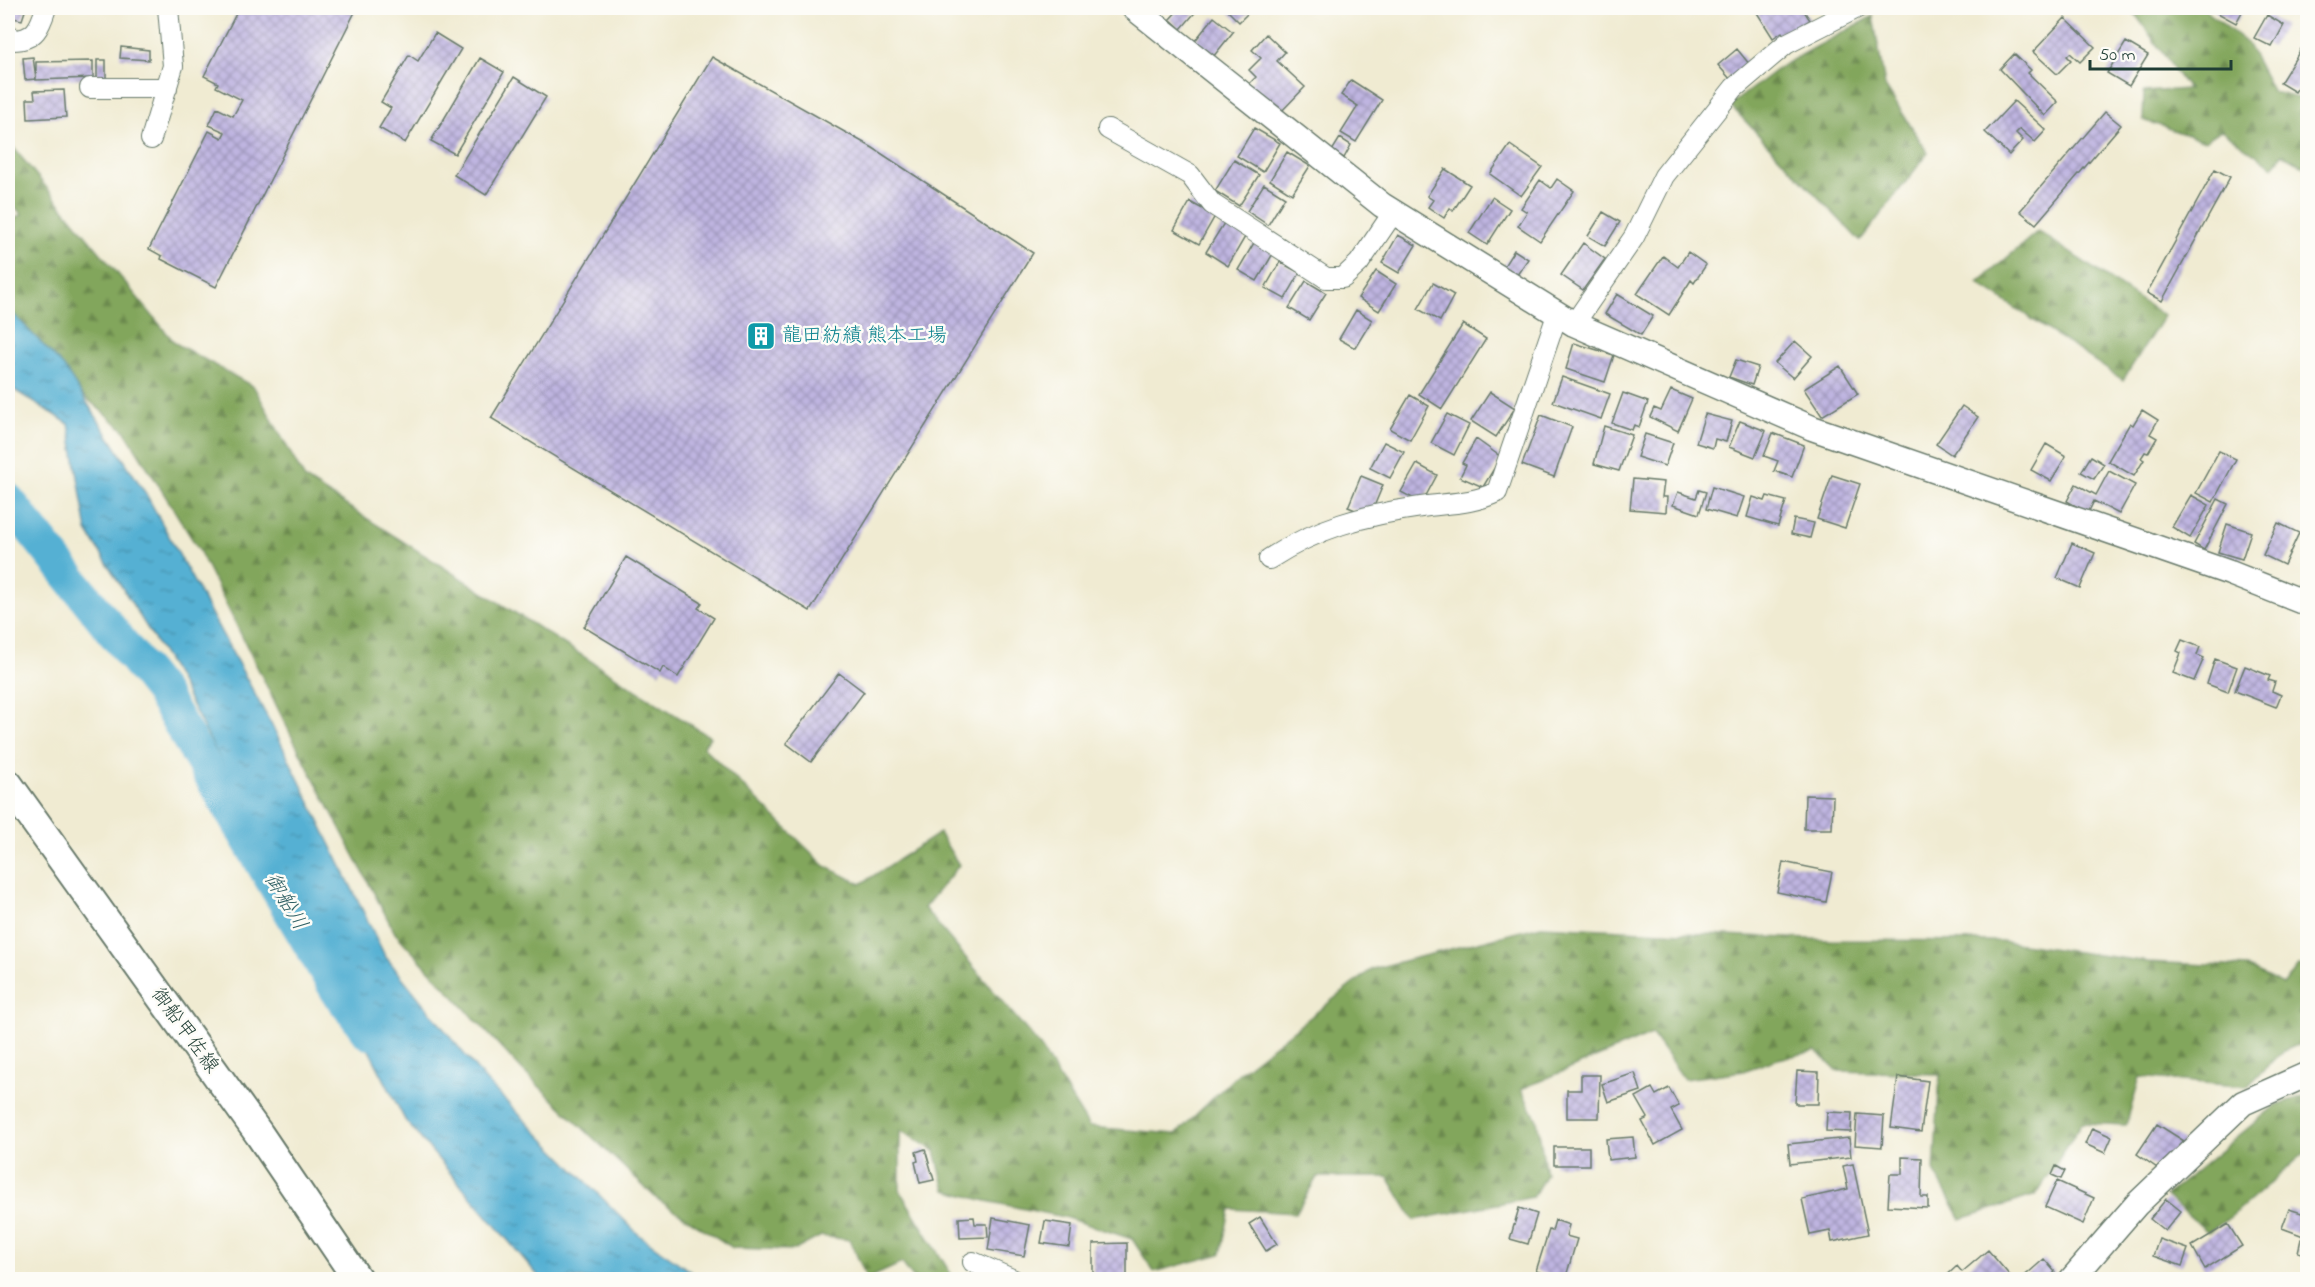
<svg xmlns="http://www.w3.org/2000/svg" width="2315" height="1287" viewBox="0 0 2315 1287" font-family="'Indie Flower','Klee One',sans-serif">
	<defs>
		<pattern id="forest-firs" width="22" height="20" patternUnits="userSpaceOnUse" patternTransform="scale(1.5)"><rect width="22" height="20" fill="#82a65c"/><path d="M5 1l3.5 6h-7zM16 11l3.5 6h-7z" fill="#6a884d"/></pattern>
		<pattern id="water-ripples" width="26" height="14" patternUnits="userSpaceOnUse" patternTransform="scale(1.5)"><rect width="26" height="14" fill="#55b0d3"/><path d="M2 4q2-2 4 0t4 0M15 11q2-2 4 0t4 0" fill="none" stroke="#4690ac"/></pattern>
		<pattern id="building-cross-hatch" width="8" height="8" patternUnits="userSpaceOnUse" patternTransform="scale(1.5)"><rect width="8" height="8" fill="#bfb5e1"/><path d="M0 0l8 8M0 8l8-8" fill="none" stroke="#9b94b7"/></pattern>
	</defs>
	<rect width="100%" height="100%" fill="#fdfcf7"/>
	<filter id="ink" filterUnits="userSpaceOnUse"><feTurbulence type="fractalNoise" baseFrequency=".0167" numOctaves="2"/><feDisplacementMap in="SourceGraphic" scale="12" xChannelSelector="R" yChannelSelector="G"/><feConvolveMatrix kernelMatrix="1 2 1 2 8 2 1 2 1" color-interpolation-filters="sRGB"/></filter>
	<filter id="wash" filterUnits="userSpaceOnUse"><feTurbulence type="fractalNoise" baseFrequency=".008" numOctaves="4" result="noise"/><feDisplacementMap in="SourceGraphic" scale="24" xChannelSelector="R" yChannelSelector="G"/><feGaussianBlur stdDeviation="1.35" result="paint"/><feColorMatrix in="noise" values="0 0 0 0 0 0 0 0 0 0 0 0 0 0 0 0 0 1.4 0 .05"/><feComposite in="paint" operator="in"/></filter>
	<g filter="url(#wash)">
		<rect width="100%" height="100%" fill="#f0ebd2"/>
		<path fill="url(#forest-firs)" stroke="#507248" stroke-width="1.5" d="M2131 8H2205L2209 13 2247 43 2273 92 2307 100V168L2282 154 2273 167 2221 130 2205 141 2143 120 2144 92 2188 89Z
			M1873 16 1885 86 1928 153 1860 241 1730 105 1783 65Z
			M8 141 175 343 254 387 305 479 710 737 703 747 825 866 861 884 939 833 959 865 924 908 1039 1045 1089 1127 1176 1134 1240 1072 1372 969 1541 926 1830 940 2001 941 2148 962 2247 967 2283 985 2298 966 2307 969V1041L2281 1052 2247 1087 2140 1077 2126 1125 2082 1123 2036 1195 1961 1219 1934 1171 1940 1074 1837 1071 1816 1051 1778 1059 1743 1071 1684 1079 1652 1034 1521 1089 1537 1120 1546 1174 1533 1197 1414 1220 1388 1177H1317L1296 1213 1230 1209 1221 1254 1154 1272 1132 1239 1064 1217 986 1201 945 1190 935 1151 900 1130V1191L954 1279H914L902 1263 867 1279 850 1240 821 1236 795 1250 733 1248 657 1199 522 1070 395 933 292 737 199 550 124 430 8 332V220L22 215 8 199Z
			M2038 231 2164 316 2123 380 1978 283Z
			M2307 1095V1151L2227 1220 2208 1232 2166 1196 2276 1105Z"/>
		<path fill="url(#water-ripples)" stroke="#3a7684" stroke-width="1.5" d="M8 308 64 367 146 494 277 735 385 956 486 1081 639 1235 701 1279H541L405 1120 177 676 87 531 69 424 8 386Z"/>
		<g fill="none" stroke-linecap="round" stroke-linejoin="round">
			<path stroke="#55b0d3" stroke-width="34" d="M8 500 161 692 339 994 369 1033"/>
		</g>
		<g id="blocks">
			<path fill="url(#building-cross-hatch)" d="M8 8H26L22 20 8 17Z
				M239 8H357L216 287 161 259 162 256 149 249 209 131 222 138 225 132 209 125 217 108 233 116 242 100 216 87 218 83 204 76Z
				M1180 8H1199L1181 29 1170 19Z
				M1231 8H1253L1239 22 1228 11Z
				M1754 8H1802L1810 20 1784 36 1782 32 1773 38Z
				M2216 8H2244L2236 23 2214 11Z
				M2267 15 2284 25 2272 47 2254 38Z
				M1214 17 1233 32 1213 57 1194 42Z
				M2065 18 2095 47 2080 62 2070 53 2067 56 2071 60 2057 74 2033 52Z
				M435 33 461 49 405 143 379 128 391 108 381 102 409 55 418 61Z
				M1266 34 1285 52 1277 61 1305 87 1278 115 1249 84 1256 77 1249 70 1261 58 1252 50Z
				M2126 42 2148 55 2129 86 2107 73Z
				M121 47 149 50V60L120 58Z
				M1737 49 1750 65 1731 80 1718 65Z
				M2301 49 2308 53V73L2295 92 2280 83Z
				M2014 54 2031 70 2028 73 2058 102 2045 116 2000 69Z
				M33 57 36 79 25 80 23 58Z
				M712 57 873 148 1033 253 810 611 491 418Z
				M480 58 504 72 455 154 431 141Z
				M97 60H106V78H97Z
				M93 61V78L36 80V62Z
				M514 77 546 97 486 195 454 175Z
				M1351 80 1382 100 1356 142 1341 133 1358 106 1341 95Z
				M64 90 66 117 28 119 27 99H35L34 91Z
				M2014 101 2046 130 2035 142 2020 129 2016 133 2023 140 2009 155 1985 132Z
				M2105 112 2121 125 2036 224 2020 211Z
				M1254 128 1280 143 1263 172 1237 156Z
				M1340 138 1351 145 1344 158 1332 151Z
				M1510 145 1542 167 1521 196 1490 174Z
				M1287 152 1310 166 1292 194 1270 180Z
				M1234 160 1259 175 1239 206 1215 191Z
				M1445 169 1470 185 1453 211 1450 208 1444 218 1428 207 1433 200 1427 196Z
				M2215 169 2230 177 2162 301 2147 293Z
				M1557 179 1574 191 1540 241 1518 226 1527 212 1521 208 1540 180 1551 188Z
				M1264 184 1285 197 1268 225 1247 211Z
				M1492 197 1510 209 1487 245 1469 233Z
				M1190 202 1215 216 1199 244 1174 230Z
				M1603 212 1620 222 1605 246 1588 236Z
				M1224 223 1245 237 1228 266 1206 252Z
				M1398 235 1416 245 1399 273 1382 263Z
				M1255 241 1274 252 1257 281 1238 270Z
				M1583 243 1605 259 1583 290 1561 275Z
				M1514 250 1528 259 1517 275 1504 266Z
				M1688 252 1706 265 1694 283 1691 280 1669 315 1637 294 1663 256 1678 267Z
				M1280 262 1300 273 1285 299 1265 288Z
				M1376 271 1396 284 1379 311 1358 298Z
				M1306 281 1326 293 1309 320 1289 308Z
				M1433 283 1454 295 1440 321 1418 309Z
				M1617 294 1653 316 1641 335 1605 314Z
				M1356 310 1372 320 1355 348 1339 339Z
				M1463 324 1486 339 1442 409 1419 394Z
				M1795 341 1812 356 1793 378 1775 363Z
				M1574 343 1614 355 1605 382 1566 369Z
				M1736 360 1758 367 1752 385 1729 377Z
				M1840 366 1858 394 1822 416 1804 389Z
				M1562 377 1610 394 1601 419 1553 402Z
				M1671 390 1692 399 1678 431 1650 417 1654 408 1661 411Z
				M1490 392 1515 408 1496 437 1471 421Z
				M1623 393 1648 402 1639 427 1634 425 1632 430 1612 423Z
				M1410 395 1429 406 1410 440 1390 429Z
				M1962 406 1978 417 1952 455 1936 444Z
				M2142 410 2158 420 2150 434 2157 438 2148 453 2145 452 2141 458 2144 460 2134 476 2108 461 2130 423 2133 425Z
				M1447 414 1469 425 1454 455 1431 443Z
				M1705 414 1732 421 1726 442 1715 439 1713 448 1696 443Z
				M1541 415 1572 427 1554 477 1522 465Z
				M1740 421 1766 431 1755 457 1729 447Z
				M1604 426 1632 435 1619 471 1594 464Z
				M1773 433 1804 445 1792 477 1774 471 1778 461 1764 456Z
				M1645 434 1673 443 1665 466 1637 457Z
				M1476 439 1501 457 1483 487 1460 477 1466 465 1462 463Z
				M1384 442 1404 452 1390 478 1370 468Z
				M2046 444 2066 456 2051 481 2031 470Z
				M2219 451 2236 459 2213 502 2196 493Z
				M2091 456 2104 464 2094 479 2081 472Z
				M1417 464 1437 475 1422 503 1401 492Z
				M2109 471 2135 485 2119 514 2094 501 2088 513 2067 501 2076 484 2096 495Z
				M1832 475 1860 484 1845 528 1817 519Z
				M1361 476 1383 485 1370 516 1348 507Z
				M1633 479 1664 482 1662 497H1667L1666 512 1630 509Z
				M1712 487 1744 497 1737 518 1706 509Z
				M1699 490 1706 492 1699 514 1673 505 1678 492 1696 498Z
				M2191 495 2209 505 2190 538 2172 527Z
				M1767 496 1786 501 1778 526 1747 517 1753 497 1765 501Z
				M2218 499 2228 504 2204 550 2194 544Z
				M1794 519 1814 523 1810 538 1791 534Z
				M2278 523 2299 533 2284 565 2263 555Z
				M2227 524 2251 532 2242 559 2218 552Z
				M2072 543 2095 553 2080 588 2057 578Z
				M626 557 702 603 698 608 714 618 678 677 663 667 660 673 584 627Z
				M2182 640 2200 647 2197 655 2204 658 2194 681 2173 673 2181 653 2177 651Z
				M2215 659 2237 667 2228 692 2207 684Z
				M2245 666 2270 676 2268 680 2275 682 2272 691 2281 695 2276 707 2235 691Z
				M839 673 864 692 811 762 786 743Z
				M1805 795 1833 796 1832 829H1804Z
				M1783 862 1832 872 1826 902 1777 892Z
				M1797 1071 1819 1072 1818 1104H1795Z
				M1635 1073 1641 1091 1608 1102 1602 1084Z
				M1581 1075H1600L1599 1118H1567V1090H1581Z
				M1898 1077 1928 1081 1921 1132 1891 1128Z
				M1652 1088 1656 1095 1669 1088 1679 1106 1671 1110 1682 1130 1655 1145 1642 1121 1648 1118 1636 1097Z
				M1827 1112 1852 1113 1851 1132 1826 1131Z
				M1857 1114 1884 1116 1882 1147 1855 1145Z
				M2157 1124 2184 1141 2163 1172 2137 1154Z
				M2092 1128 2112 1137 2105 1153 2085 1144Z
				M1633 1137 1635 1157 1608 1160 1606 1139Z
				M1849 1138 1851 1157 1790 1164 1788 1144Z
				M1554 1147H1589V1165H1554Z
				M925 1149 934 1180 920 1183 915 1162 918 1161 916 1152Z
				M1902 1157 1922 1158 1921 1197H1928V1208L1888 1206 1890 1174H1902Z
				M1853 1164 1868 1234 1832 1242 1830 1231 1810 1235 1802 1199 1848 1189 1843 1166Z
				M2056 1166 2065 1171 2061 1179 2052 1175Z
				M2057 1181 2094 1198 2083 1224 2045 1207Z
				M2166 1199 2181 1211 2165 1231 2150 1219Z
				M1519 1208 1537 1214 1528 1244 1510 1239Z
				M2289 1209 2308 1215 2306 1237 2282 1228Z
				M974 1217 975 1224H987L988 1237 960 1238 959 1218Z
				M1260 1217 1277 1244 1266 1251 1249 1224Z
				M993 1218 1030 1225 1024 1256 988 1250Z
				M1555 1220 1569 1225 1566 1236 1577 1239 1565 1280 1536 1271 1549 1230 1552 1231Z
				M1045 1221 1072 1225 1069 1247 1041 1243Z
				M2228 1224 2242 1246 2205 1269 2192 1246Z
				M2159 1239 2188 1249 2182 1266 2153 1256Z
				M2301 1239 2308 1240V1255L2298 1252Z
				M1127 1243V1277L1093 1278V1244Z
				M1988 1250 2011 1277 2008 1280 1944 1278 1957 1266 1962 1272Z
				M2044 1259 2055 1272 2047 1280H2020Z"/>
		</g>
	</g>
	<g filter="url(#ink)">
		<use href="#blocks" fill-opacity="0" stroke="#687a6b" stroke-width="1.5"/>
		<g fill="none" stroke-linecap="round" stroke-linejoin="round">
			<g stroke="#687a6b" stroke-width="22">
				<path id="minor" d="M8 34 13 40C35 40 40 27 46 8
					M90 88H167
					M1108 129 1190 175 1212 204 1326 278H1343L1359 263 1393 213
					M151 139 173 66 168 8
					M1574 324 1634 237 1664 176 1734 88 1786 44 1857 8
					M1269 559C1317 528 1363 515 1421 507 1448 503 1472 504 1497 492L1557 315
					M973 1262 1014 1280"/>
			</g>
			<g stroke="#687a6b" stroke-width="27">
				<path id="tertiary" d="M1134 8 1382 205 1574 324 1812 428 2230 573 2308 604
					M2071 1280 2137 1204 2243 1103 2308 1074"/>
			</g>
			<g stroke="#687a6b" stroke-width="32">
				<path id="secondary" d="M8 784 259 1134 358 1280"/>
			</g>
			<use href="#minor" stroke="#fff" stroke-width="20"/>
			<use href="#tertiary" stroke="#fff" stroke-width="24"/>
			<use href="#secondary" stroke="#fff" stroke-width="28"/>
		</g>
	</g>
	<defs>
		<g id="building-square" transform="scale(1.5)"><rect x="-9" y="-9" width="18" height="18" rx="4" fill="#0f9aa8" stroke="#fdfcf7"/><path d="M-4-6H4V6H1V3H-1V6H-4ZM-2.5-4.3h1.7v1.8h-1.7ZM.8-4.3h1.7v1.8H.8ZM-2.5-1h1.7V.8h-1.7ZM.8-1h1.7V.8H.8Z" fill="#fff"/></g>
	</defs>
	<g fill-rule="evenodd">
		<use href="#building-square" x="761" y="336"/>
	</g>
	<g text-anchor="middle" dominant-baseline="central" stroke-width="5" stroke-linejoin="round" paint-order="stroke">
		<g font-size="20" fill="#0d838f" stroke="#fdfcf7" text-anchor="start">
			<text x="782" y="336">龍田紡績 熊本工場</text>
		</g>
		<g font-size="20" fill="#1f3d34" stroke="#fdfcf7">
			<text transform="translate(184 1031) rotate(54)">御船甲佐線</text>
		</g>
		<g font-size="21" font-style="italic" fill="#2f6064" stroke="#fdfcf7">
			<text transform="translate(285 902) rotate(59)">御船川</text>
		</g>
	</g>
	<rect width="2315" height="1287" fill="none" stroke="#fdfcf7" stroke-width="30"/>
	<path d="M2090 60v9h141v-9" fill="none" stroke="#1f3d34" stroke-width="3"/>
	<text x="2099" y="60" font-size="18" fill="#1f3d34" stroke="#fdfcf7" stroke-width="4.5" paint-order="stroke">50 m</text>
</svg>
